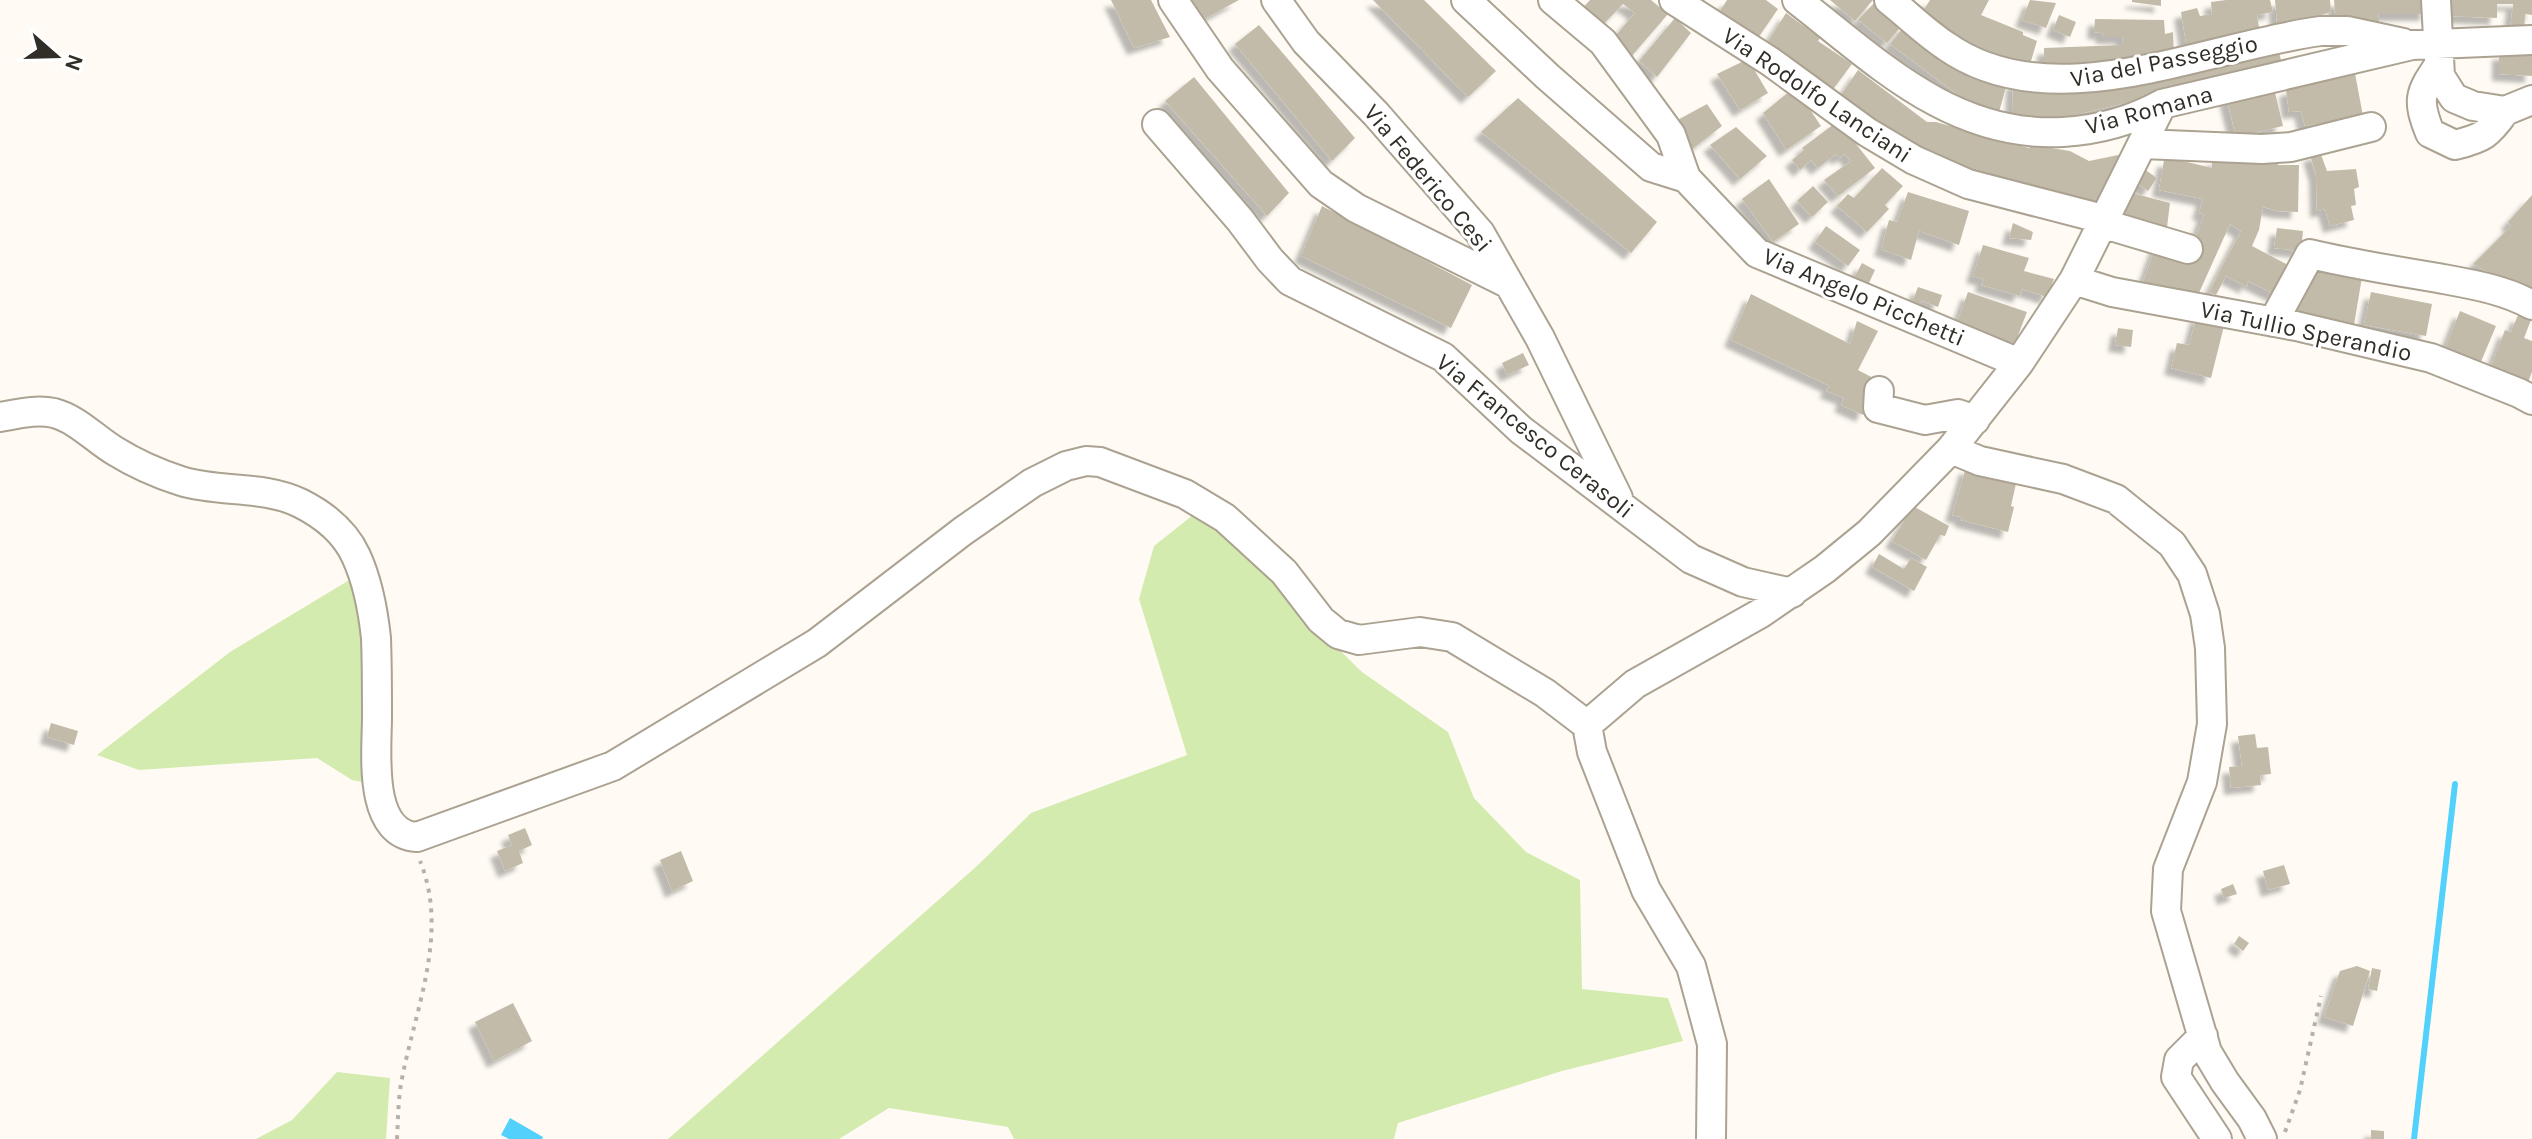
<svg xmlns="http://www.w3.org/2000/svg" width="2532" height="1139" viewBox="0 0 2532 1139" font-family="Karla,sans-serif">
	<defs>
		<filter id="shadow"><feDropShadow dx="-7" dy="7" stdDeviation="2" flood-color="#0004"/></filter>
	</defs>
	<rect width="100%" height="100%" fill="#fffbf4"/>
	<path fill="#d4ebb0" d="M1198 511 1264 563 1309 620 1362 672 1448 732 1474 798 1526 852 1580 880 1582 989 1668 998 1683 1041 1562 1071 1398 1123 1394 1139H1014L1008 1127 889 1108 839 1139H668L978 865 1031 813 1187 755 1139 599 1154 546Z
		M351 579 370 652 367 783 352 780 317 758 139 770 97 755 230 652Z
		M337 1072 390 1078 386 1139H256L292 1120Z"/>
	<path fill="#53d1fd" d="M510 1118 543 1137 542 1139H509L501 1135Z"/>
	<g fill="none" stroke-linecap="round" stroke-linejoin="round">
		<path stroke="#53d1fd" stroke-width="6" d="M2414 1139 2455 784"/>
	</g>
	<path fill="#c3bba9" filter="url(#shadow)" d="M1111 0H1151L1170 37 1134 48Z
		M1189 0H1239L1199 22Z
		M1373 0H1424L1496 71 1468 97Z
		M1590 0H1651L1668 14 1630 58 1610 42 1635 13 1623 4 1596 32 1577 14Z
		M1727 0H1766L1778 9 1758 38 1720 11Z
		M1830 0H1873L1855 21Z
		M1930 0H1989L1981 15 2023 32V35L2037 41 2028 71 1965 47 1920 16Z
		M2030 0 2056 3 2046 28 2022 20Z
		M2132 0H2161V6L2132 2Z
		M2226 0H2270L2273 12 2257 15 2260 33 2187 48 2181 12 2197 8 2200 16 2212 14 2211 2Z
		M2275 0H2330L2331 12 2321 15 2323 27 2278 33Z
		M2334 0H2427V14H2378L2380 25 2336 27Z
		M2446 0H2532V15L2525 14 2524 32 2510 30 2513 4H2497V18L2445 16Z
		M1875 2 1904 23 1887 43 1858 20Z
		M1786 13 1820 38 1818 41 1852 64 1831 92 1765 46Z
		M2059 15 2076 22 2070 37 2053 30Z
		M1675 18 1691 33 1657 77 1639 61Z
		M2095 19 2164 20 2165 34 2173 32 2174 57 2044 74V48L2122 45 2123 37H2102L2103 33 2094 32Z
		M1906 24 2008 80 1999 112 1966 101 1890 44Z
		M1259 25 1355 138 1332 161 1235 44Z
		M2278 47 2282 65 2063 118 2012 117 2013 82Z
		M2499 53H2532V76L2499 74Z
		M1748 59 1768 93 1740 110 1717 74Z
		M2354 68 2363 116 2305 126 2301 111 2289 112 2286 90Z
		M1858 70 1927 122H1936L2029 148 2032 145 2070 151 2089 161 2123 154 2105 192H2101L2098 205 1951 170 1839 98Z
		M1194 77 1289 193 1267 216 1165 101Z
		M2273 84 2283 126 2236 137 2226 96Z
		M1795 87 1821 126 1786 150 1763 113Z
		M1518 98 1657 222 1631 253 1481 132Z
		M1707 104 1722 126 1691 150 1674 122Z
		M1838 121 1875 168 1838 196 1824 180 1851 161 1845 154 1839 158 1836 154 1818 168 1811 160 1800 170 1792 160 1804 150 1802 148Z
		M1736 127 1767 156 1740 179 1710 145Z
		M2320 152 2327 171 2356 169 2359 187 2354 189 2356 205 2351 206 2354 220 2330 226 2325 209 2317 211 2316 175 2310 155Z
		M2212 159 2278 160V165H2299L2298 212 2278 211 2263 207 2259 230 2252 246 2290 266 2276 295 2248 281 2247 287 2226 276 2216 295 2209 292 2241 231 2230 224 2194 304 2142 285 2156 246 2194 243 2204 214 2199 213 2203 199 2159 190 2164 160 2183 161 2212 168Z
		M1882 168 1903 186 1885 205 1889 209 1867 232 1837 206 1848 194 1854 198Z
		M2144 169 2157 178 2148 191 2135 182Z
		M1769 179 1799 224 1773 242 1742 199Z
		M1813 186 1828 202 1812 217 1797 201Z
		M1908 192 1969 211 1959 245 1919 231 1911 260 1881 249 1889 220 1897 222Z
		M2132 193 2170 203 2166 235 2118 221Z
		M2532 195V296L2473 264 2511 226 2508 222Z
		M1322 206 1472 285 1451 328 1301 256Z
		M2013 223 2033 232 2031 240 2009 238Z
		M1826 226 1860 250 1848 266 1815 242Z
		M2277 228 2303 231 2301 251 2274 248Z
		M1983 245 2029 258 2024 271 2054 279 2047 297 2022 289 2020 296 1981 285 1984 279 1973 276Z
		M1862 263 1875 270 1868 285 1854 278Z
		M2312 268 2362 277 2354 325 2295 315 2301 284 2309 286Z
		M1918 287 1942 295 1938 307 1922 301 1919 308 1911 305Z
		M1968 292 2027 312 2014 346 1956 325Z
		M2371 292 2432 304 2426 336 2364 325Z
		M1751 294 1850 344 1857 321 1878 331 1858 370 1877 380 1863 415 1841 405 1844 398 1826 391 1830 386 1731 340Z
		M2460 311 2496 326 2480 364 2445 349Z
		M2197 315 2225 322 2211 378 2171 368 2177 343 2189 345Z
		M2518 315 2531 320 2524 338 2532 341V372L2526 387 2489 372 2505 330 2511 332Z
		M2118 328 2133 330 2131 347 2115 345Z
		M1523 353 1529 365 1507 375 1502 363Z
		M1966 467 2017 479 2011 506 2014 507 2008 532 1961 520 1962 517 1952 515Z
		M1913 506 1949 526 1945 536 1940 535 1926 560 1892 541Z
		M1879 554 1904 569 1911 558 1927 567 1914 591 1872 567Z
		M51 723 78 731 74 745 47 737Z
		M2255 734 2257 748 2268 747 2271 774 2260 775 2261 785 2231 788 2229 767 2242 766 2238 736Z
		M525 828 532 845 519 851 523 863 505 871 497 851 512 845 508 835Z
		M681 851 693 881 672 891 660 860Z
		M2284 865 2290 884 2268 890 2263 871Z
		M2233 884 2237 894 2224 898 2221 889Z
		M2239 936 2249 943 2243 951 2234 944Z
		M2357 966 2370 971 2353 1026 2324 1017 2340 971Z
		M2372 968 2381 970 2377 991 2368 989Z
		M513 1003 532 1041 494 1061 475 1022Z
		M2371 1130 2384 1131V1139H2371Z"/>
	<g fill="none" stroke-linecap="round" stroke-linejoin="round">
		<g stroke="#aba291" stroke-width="32">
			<path id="minor" d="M1173 0 1220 69 1321 184 1356 208 1509 284
				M1276 0 1306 42 1376 114 1480 233 1540 338 1618 498
				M1466 0 1547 76 1651 167 1686 178 1757 253 2019 363
				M1553 0 1603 42 1671 135 1686 178
				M1674 0 1771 62 1867 132 1914 160 1968 184 2103 219
				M1797 0C1878 63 1953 138 2063 132 2099 130 2131 121 2162 104L2412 45 2532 40
				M1889 0C1908 15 1926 33 1946 46 2052 121 2205 46 2321 31H2347L2403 43
				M2436 0 2440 76 2454 98 2473 106 2505 111 2532 100
				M2439 65C2419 94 2417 100 2430 133L2455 145C2483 138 2488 135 2505 111
				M1157 124 1240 220 1270 260 1290 281 1443 357 1521 430 1691 559 1743 582 1792 593
				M2143 144 2262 149 2291 147 2371 127
				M2101 223 2188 249
				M2074 280 2112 292 2296 326 2431 358 2519 393 2532 400
				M2273 322 2310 254C2352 264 2395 271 2438 278 2470 284 2503 289 2532 305
				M1879 391 1878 408 1925 420 1958 414 1975 420
				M0 417C18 414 36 409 54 413 77 419 95 439 115 451 136 464 159 474 181 481 220 493 263 485 300 503 324 515 345 532 356 556 368 582 373 610 376 638 377 664 377 691 377 717 377 750 367 834 417 837L613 766 817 643 963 531 1032 483 1066 466 1086 461 1100 462 1185 494 1225 518 1284 572 1321 620 1338 634 1359 640 1420 632 1452 637 1545 693 1587 725 1592 752 1646 890 1691 966 1712 1044 1711 1139
				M1951 449 1980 461 2063 479 2116 499 2172 544 2192 574 2205 614 2210 648 2212 724 2202 782 2168 869 2166 911 2207 1052 2225 1082 2252 1119 2262 1139
				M1587 725 1635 684 1761 613 1825 569 1869 533 1951 449 2019 363 2074 280 2162 104
				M2203 1036 2179 1060 2176 1077 2217 1139"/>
		</g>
		<path stroke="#b5b2ab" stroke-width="4" stroke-dasharray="4 6" stroke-linecap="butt" d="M2285 1132 2300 1090 2321 996
			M397 1139C398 1121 398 1102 401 1084 414 1011 450 934 420 861"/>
		<use href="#minor" stroke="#fff" stroke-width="28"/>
	</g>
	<g text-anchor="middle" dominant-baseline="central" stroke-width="6" stroke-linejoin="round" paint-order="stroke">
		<g font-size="24" fill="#312e27" stroke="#fff">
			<text transform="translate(2164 61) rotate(-11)">Via del Passeggio</text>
			<text transform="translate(1817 95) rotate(34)">Via Rodolfo Lanciani</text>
			<text transform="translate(2149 110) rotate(-15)">Via Romana</text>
			<text transform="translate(1428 178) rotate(50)">Via Federico Cesi</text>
			<text transform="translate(1864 297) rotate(23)">Via Angelo Picchetti</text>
			<text transform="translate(2306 331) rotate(12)">Via Tullio Sperandio</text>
			<text transform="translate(1535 436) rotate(39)">Via Francesco Cerasoli</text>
		</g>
	</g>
	<g transform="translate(56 56) rotate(110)" stroke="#ffffff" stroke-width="6" paint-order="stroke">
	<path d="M0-6L14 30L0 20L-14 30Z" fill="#312e27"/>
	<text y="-12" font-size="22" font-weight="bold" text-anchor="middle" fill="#312e27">N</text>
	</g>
</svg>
